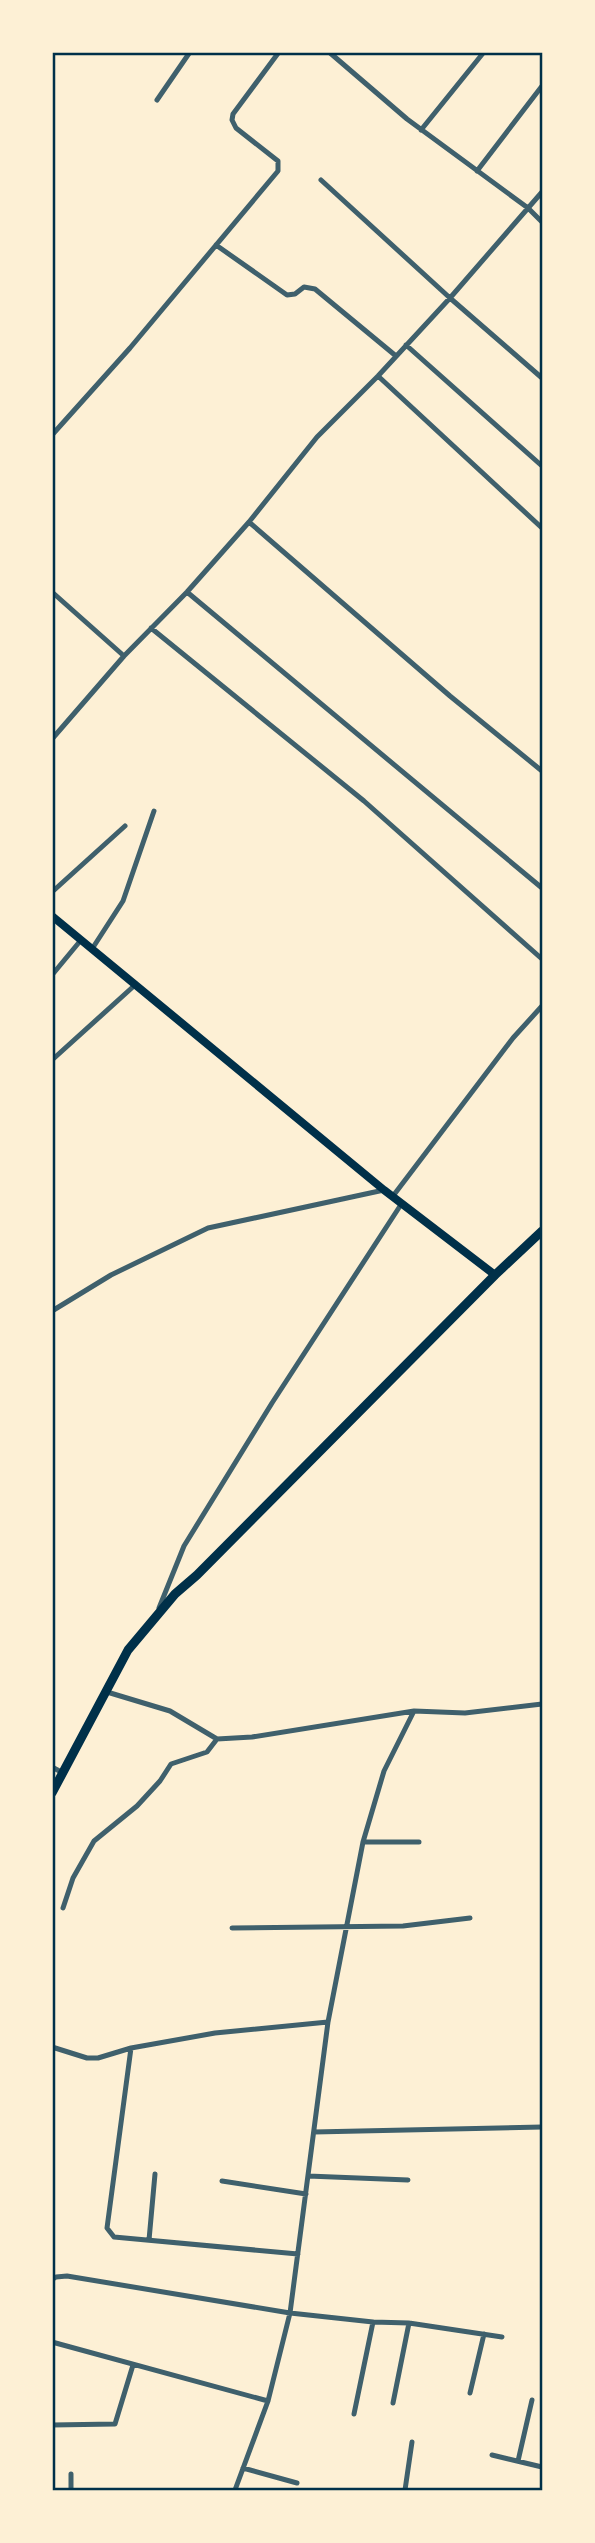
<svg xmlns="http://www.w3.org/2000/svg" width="595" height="2543" viewBox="0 0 595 2543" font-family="Cabin,sans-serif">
	<rect width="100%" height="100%" fill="#fdf0d5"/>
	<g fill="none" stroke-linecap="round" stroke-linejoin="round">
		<path stroke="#3f606c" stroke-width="5" d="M329 52 407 119 528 208 542 222
			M157 100 190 52
			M421 130 484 52
			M477 171 542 86
			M321 180 450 298 542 378
			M216 245 287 295 295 294 304 287 315 289 396 356
			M406 345 542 466
			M378 376 542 528
			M52 435 130 348 278 171V161L236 128 232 120 233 114 279 52
			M249 522 450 696 542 771
			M52 592 124 656
			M187 592 542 888
			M151 628 364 801 542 959
			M52 739 124 656 187 592 249 522 317 437 378 376 450 298 542 192
			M52 892 125 826
			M92 949 123 901 154 811
			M52 975 81 940
			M52 1060 135 985
			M393 1196 513 1038 542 1006
			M52 1311 111 1275 208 1228 384 1190
			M159 1608 184 1546 272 1403 402 1203
			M107 1692 170 1711 217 1739 252 1737 414 1711 465 1713 542 1704
			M414 1711 384 1771 363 1842 328 2022 290 2313 373 2322 409 2323 502 2337
			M52 1767 63 1773
			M363 1842H419
			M63 1908 73 1878 94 1841 137 1806 160 1781 171 1764 207 1752 217 1739
			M232 1928 403 1926 470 1918
			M52 2047 87 2058H98L131 2048 215 2033 328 2022
			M131 2048 107 2228 114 2237 298 2254
			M314 2132 542 2127
			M308 2176 408 2180
			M222 2181 306 2194
			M149 2240 155 2174
			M53 2279 56 2277 67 2276 290 2313 268 2401 235 2490
			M52 2342 268 2401
			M470 2393 484 2334
			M393 2403 409 2323
			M354 2414 373 2322
			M52 2425 115 2424 133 2365
			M492 2455 542 2467
			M518 2461 532 2400
			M243 2468 297 2483
			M71 2490V2474
			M405 2490 412 2442"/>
		<path stroke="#003049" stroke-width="8" d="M52 916 384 1190 495 1275"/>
		<path stroke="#003049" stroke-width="9" d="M52 1793 128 1650 175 1594 197 1575 495 1275 542 1231"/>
	</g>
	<rect width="595" height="2543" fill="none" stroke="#fdf0d5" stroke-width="108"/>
	<rect x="54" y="54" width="487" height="2435" fill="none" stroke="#003049" stroke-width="2.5"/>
</svg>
